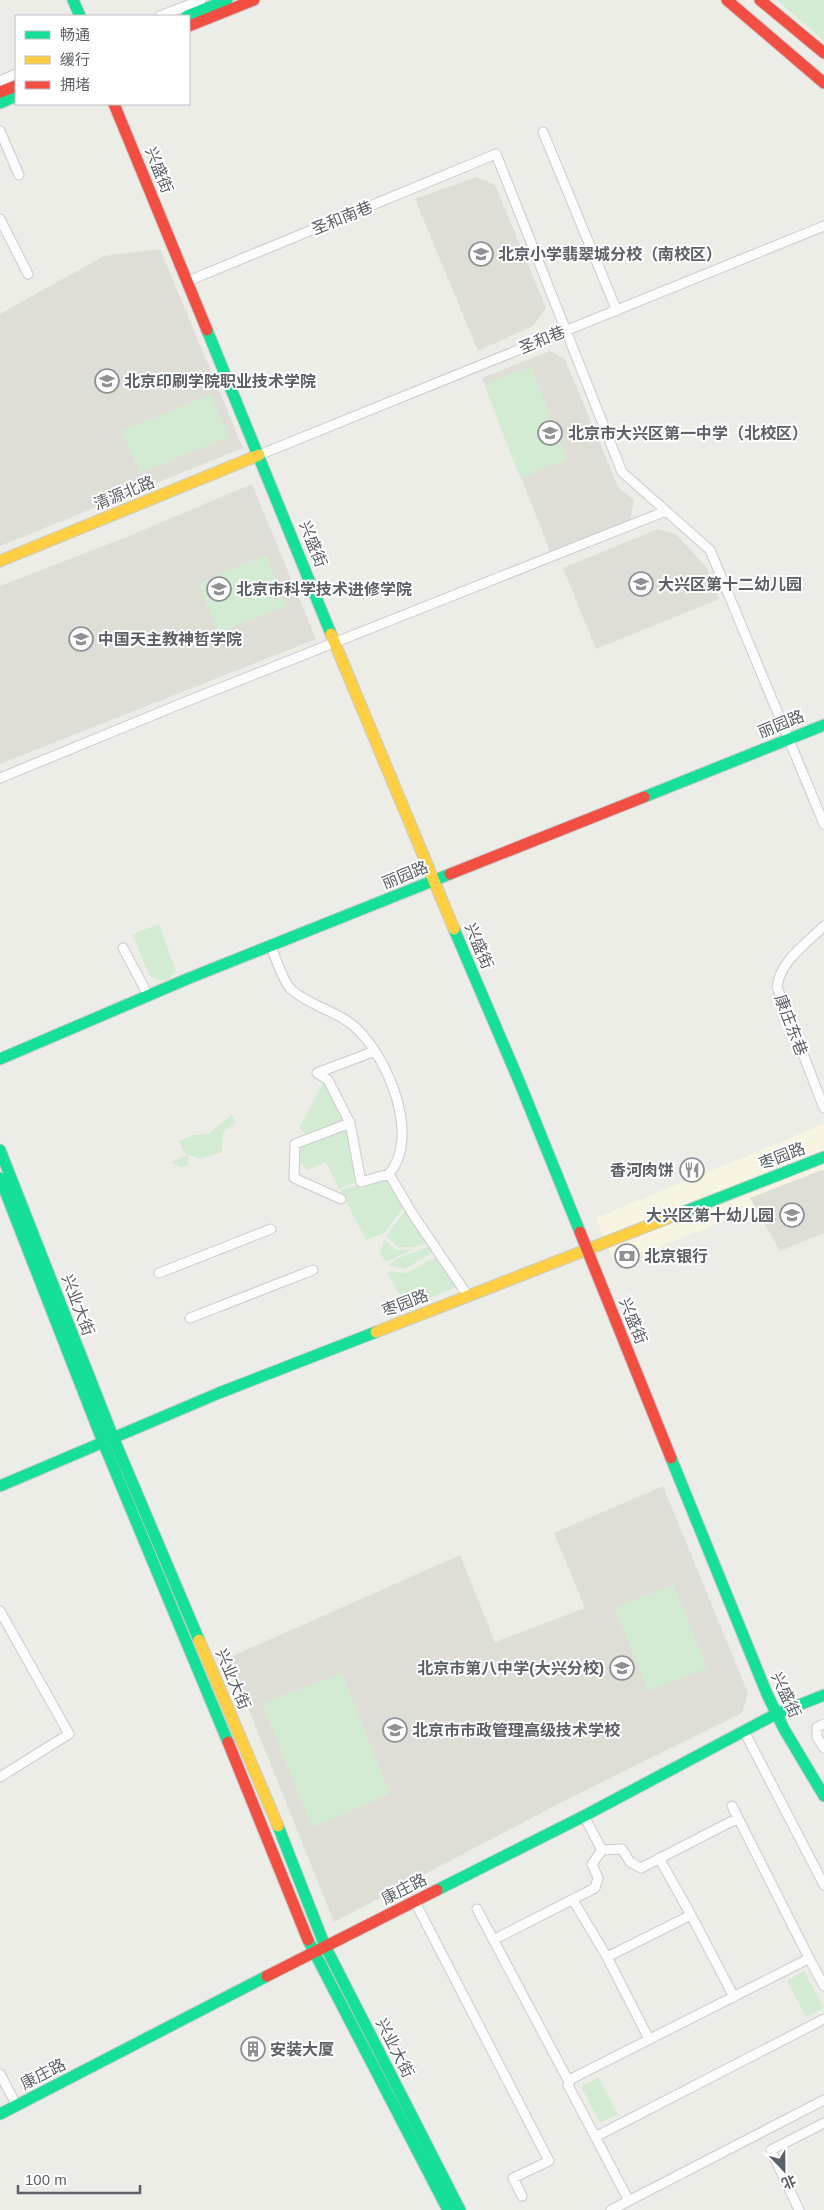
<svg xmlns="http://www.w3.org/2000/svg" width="824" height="2210" viewBox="0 0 824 2210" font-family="Arial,'Noto Sans SC',sans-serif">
	<rect width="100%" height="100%" fill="#edede8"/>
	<path fill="#f7f4e1" d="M824 1124V1180L615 1265 596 1218Z"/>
	<path fill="#deddd6" d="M476 177 495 185 546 308 533 326 478 351 415 199Z
		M160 249 243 448 0 546V314L104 256Z
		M550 351 565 359 618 487 634 500 630 520 550 551 482 378Z
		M252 484 316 639 0 764V586L124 538Z
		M658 529 676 534 707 568 719 599 596 649 563 568Z
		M822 1170 824 1171V1233L780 1251 750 1198Z
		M663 1486 748 1693 742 1713 562 1802 334 1922 228 1658 460 1555 495 1642 585 1608 554 1533Z"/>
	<path fill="#d4ebd3" d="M777 0H824V41Z
		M531 366 567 460 520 478 484 384Z
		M211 394 229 437 140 473 122 431Z
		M266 555 286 606 218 633 198 583Z
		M159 924 176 971 170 978 163 981 150 976 132 934Z
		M323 1083 346 1120 308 1136 299 1128Z
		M231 1115 236 1122 223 1133 222 1152 201 1159 188 1155 189 1165 181 1168 171 1162 187 1155 184 1154 179 1141 193 1135 208 1134Z
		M348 1127 359 1181 339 1189 326 1162 308 1170 300 1162 301 1147Z
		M387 1179 403 1208 384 1233 366 1240 340 1190 359 1184 361 1189Z
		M405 1211 428 1243 414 1247H398L386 1236Z
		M384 1240 396 1250 414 1249 386 1262 380 1253Z
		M430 1246 433 1252 405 1269 388 1265 396 1259Z
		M435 1257 457 1287 407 1307 387 1273 391 1271 406 1273Z
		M673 1584 707 1668 648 1691 615 1608Z
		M342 1673 390 1794 312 1827 262 1703Z
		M804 1971 824 2008 806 2017 787 1981Z
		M598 2077 618 2114 600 2123 581 2087Z"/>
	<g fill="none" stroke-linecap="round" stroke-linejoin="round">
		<g stroke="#cacbca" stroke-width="11">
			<path id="street" d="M160 16 201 0
				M0 81 16 74
				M0 131 19 175
				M543 132 617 311
				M0 219 28 274
				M188 281 496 154 622 472 710 550 824 824
				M259 455 824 226
				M0 778 190 700 666 511
				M824 926C806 944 780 961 777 987L824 1108
				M271 946C275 957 284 984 292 990 311 1007 339 1011 357 1029 388 1058 421 1137 389 1174L412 1213 468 1296
				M123 948 148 995
				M317 1073 328 1080 350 1123 295 1144 294 1178 341 1199
				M317 1073 375 1051
				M350 1123 361 1182 389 1174
				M159 1273 271 1229
				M190 1318 313 1270
				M0 1611 69 1734 0 1777
				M824 1724 817 1727V1737L824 1748
				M744 1731 824 1885
				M732 1806 810 1960
				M584 1816 602 1850
				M659 1858 691 1915
				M573 1900 607 1957
				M415 1902 549 2161 513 2178 522 2196
				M477 1909 569 2082
				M493 1940 595 1888 598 1878 592 1864 602 1850 622 1849 630 1862 641 1868 738 1818
				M649 2039 607 1957 691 1915 734 1997
				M0 2074 17 2106
				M595 2137 824 2019
				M629 2201 568 2085 571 2079 808 1959 810 1960 824 1986
				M611 2210 824 2100
				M799 2210 771 2150 824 2123"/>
		</g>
		<g stroke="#c9caca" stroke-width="13">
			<path id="fast" d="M73 0 80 16
				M187 16 227 0
				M0 103 16 96
				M207 330 331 634
				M644 797 824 725
				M454 929 519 1081 580 1232
				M0 1059 187 979 450 874
				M0 1150 113 1437 199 1640
				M0 1178 103 1442 228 1742
				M673 1216 824 1157
				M671 1458 767 1694 784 1729 824 1796
				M0 1486 219 1393 376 1332
				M278 1826 325 1946 460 2210
				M437 1890 584 1816 776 1714 824 1695
				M308 1940 448 2210
				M0 2114 267 1976"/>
		</g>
		<g stroke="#c9caca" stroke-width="13">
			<path id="slow" d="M0 561 259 455
				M331 634 454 929
				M376 1332 673 1216
				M199 1640 278 1826"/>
		</g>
		<g stroke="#c9caca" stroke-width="13">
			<path id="jam" d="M727 0 824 83
				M760 0 824 53
				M189 26 254 0
				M0 92 16 86
				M114 104 207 330
				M450 874 644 797
				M580 1232 671 1458
				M228 1742 308 1940
				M267 1976 437 1890"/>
		</g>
		<use href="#street" stroke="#fcfcfc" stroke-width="9"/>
		<use href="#fast" stroke="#16e098" stroke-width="11"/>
		<use href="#slow" stroke="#ffcf43" stroke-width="11"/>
		<use href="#jam" stroke="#f24e42" stroke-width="11"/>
	</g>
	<defs>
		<g id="school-ring" transform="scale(1.25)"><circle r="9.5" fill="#fff" stroke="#8f9194" stroke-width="1.5"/><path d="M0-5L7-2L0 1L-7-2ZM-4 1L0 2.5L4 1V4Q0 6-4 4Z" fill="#8f9194"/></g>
		<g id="university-ring" transform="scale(1.25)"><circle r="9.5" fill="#fff" stroke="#8f9194" stroke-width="1.5"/><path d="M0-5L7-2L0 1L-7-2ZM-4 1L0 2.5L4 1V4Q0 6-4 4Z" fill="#8f9194"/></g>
		<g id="restaurant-ring" transform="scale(1.25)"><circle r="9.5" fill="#fff" stroke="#8f9194" stroke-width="1.5"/><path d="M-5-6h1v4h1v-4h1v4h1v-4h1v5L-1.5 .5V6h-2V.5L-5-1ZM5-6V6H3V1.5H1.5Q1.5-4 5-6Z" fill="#8f9194"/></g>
		<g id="bank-ring" transform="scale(1.25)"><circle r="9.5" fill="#fff" stroke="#8f9194" stroke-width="1.5"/><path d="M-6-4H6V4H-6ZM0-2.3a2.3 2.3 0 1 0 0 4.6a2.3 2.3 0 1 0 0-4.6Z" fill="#8f9194"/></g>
		<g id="building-ring" transform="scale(1.25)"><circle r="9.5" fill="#fff" stroke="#8f9194" stroke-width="1.5"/><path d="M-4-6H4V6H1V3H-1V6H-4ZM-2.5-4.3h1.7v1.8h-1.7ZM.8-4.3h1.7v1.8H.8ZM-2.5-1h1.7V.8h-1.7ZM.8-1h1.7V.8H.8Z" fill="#8f9194"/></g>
	</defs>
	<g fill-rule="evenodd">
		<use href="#school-ring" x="481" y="254"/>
		<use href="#university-ring" x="107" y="381"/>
		<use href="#school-ring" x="550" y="433"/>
		<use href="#school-ring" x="641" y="584"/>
		<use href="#university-ring" x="219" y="589"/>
		<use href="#university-ring" x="81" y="639"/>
		<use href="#restaurant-ring" x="692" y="1170"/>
		<use href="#school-ring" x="792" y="1215"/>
		<use href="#bank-ring" x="627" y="1256"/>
		<use href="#school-ring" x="622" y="1668"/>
		<use href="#school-ring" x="395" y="1730"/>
		<use href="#building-ring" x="253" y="2049"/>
	</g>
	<g text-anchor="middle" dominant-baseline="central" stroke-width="4" stroke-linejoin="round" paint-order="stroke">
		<g font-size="16" fill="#5c6067" stroke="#fff">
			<text transform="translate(159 170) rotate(68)">兴盛街</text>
			<text transform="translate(342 218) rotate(-22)">圣和南巷</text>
			<text transform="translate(542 340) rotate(-22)">圣和巷</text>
			<text transform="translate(124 493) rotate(-22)">清源北路</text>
			<text transform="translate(313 544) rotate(68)">兴盛街</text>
			<text transform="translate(781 724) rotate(-22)">丽园路</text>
			<text transform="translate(405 875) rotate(-22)">丽园路</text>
			<text transform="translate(479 946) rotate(67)">兴盛街</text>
			<text transform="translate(791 1025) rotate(69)">康庄东巷</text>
			<text transform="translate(782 1156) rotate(-21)">枣园路</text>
			<text transform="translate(405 1303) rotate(-21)">枣园路</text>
			<text transform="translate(78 1305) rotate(69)">兴业大街</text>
			<text transform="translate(633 1321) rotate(68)">兴盛街</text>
			<text transform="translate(233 1679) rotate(67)">兴业大街</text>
			<text transform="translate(786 1695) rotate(65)">兴盛街</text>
			<text transform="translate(404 1889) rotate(-27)">康庄路</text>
			<text transform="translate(395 2048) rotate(63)">兴业大街</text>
			<text transform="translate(43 2074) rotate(-27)">康庄路</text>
		</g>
		<g font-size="16" font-weight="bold" fill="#5c6067" stroke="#fff" text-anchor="start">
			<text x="498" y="254">北京小学翡翠城分校（南校区）</text>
			<text x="124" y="381">北京印刷学院职业技术学院</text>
			<text x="568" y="433">北京市大兴区第一中学（北校区）</text>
			<text x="658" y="584">大兴区第十二幼儿园</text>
			<text x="236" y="589">北京市科学技术进修学院</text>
			<text x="98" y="639">中国天主教神哲学院</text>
			<text x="674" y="1170" text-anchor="end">香河肉饼</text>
			<text x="774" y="1215" text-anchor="end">大兴区第十幼儿园</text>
			<text x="644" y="1256">北京银行</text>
			<text x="604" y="1668" text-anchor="end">北京市第八中学(大兴分校)</text>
			<text x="412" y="1730">北京市市政管理高级技术学校</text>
			<text x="270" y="2049">安装大厦</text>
		</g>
	</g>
	<rect x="15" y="15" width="175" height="90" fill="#ffffff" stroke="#bebfc2"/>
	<rect x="25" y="31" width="25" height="8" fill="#16e098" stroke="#bebfc2"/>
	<text x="60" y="40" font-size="15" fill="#5c6067">畅通</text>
	<rect x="25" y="56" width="25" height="8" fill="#ffcf43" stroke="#bebfc2"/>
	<text x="60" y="65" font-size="15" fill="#5c6067">缓行</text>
	<rect x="25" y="81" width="25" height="8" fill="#f24e42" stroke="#bebfc2"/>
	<text x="60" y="90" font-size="15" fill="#5c6067">拥堵</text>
	<g transform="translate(784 2170) rotate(158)" stroke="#ffffff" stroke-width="4" paint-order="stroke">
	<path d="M0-4L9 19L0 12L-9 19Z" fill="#5c6067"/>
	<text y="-8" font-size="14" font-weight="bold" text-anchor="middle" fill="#5c6067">北</text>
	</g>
	<path d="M18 2185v8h122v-8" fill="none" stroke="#5c6067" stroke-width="2.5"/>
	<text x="25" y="2185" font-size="15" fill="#5c6067" stroke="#ffffff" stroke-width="4" paint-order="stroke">100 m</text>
</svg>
